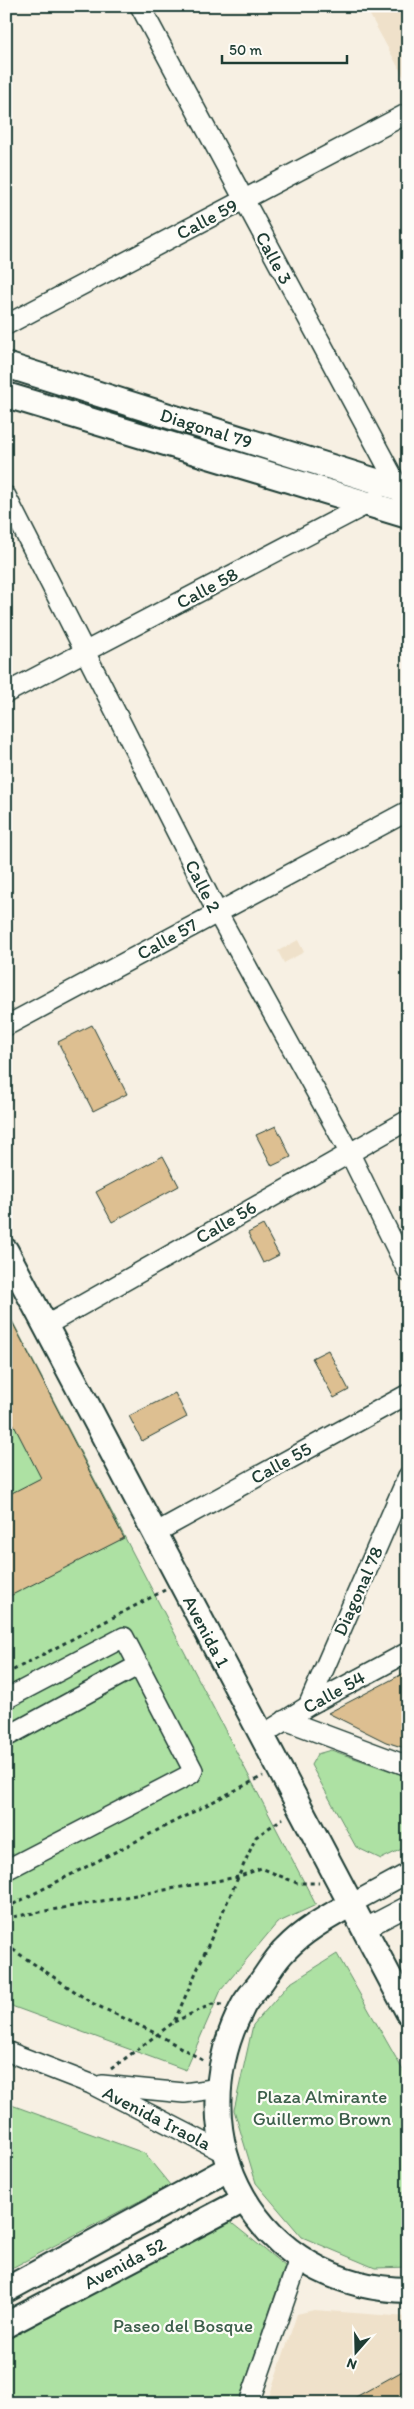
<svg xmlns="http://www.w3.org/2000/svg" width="414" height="2409" viewBox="0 0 414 2409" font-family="Itim,sans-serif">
	<rect width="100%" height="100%" fill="#f7f0e3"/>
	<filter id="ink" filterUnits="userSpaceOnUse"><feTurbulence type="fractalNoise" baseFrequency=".02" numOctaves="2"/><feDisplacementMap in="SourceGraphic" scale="10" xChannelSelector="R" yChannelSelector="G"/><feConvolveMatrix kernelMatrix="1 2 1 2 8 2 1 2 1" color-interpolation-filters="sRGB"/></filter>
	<g filter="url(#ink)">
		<path fill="#efe1ca" d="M365 6H408V85Z
			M298 940 304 952 284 963 278 951Z
			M314 2310 408 2317V2403H267L297 2314Z"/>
		<path fill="#ade1a3" stroke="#668f6c" d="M6 1309 316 1905 277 1923 221 1990 186 2070 6 2004Z
			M331 1750 408 1777V1846L381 1859 356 1847 311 1765 317 1754Z
			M337 1954 408 2079V2267L375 2268 302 2237 256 2183 234 2110 253 2025 289 1984Z
			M6 2103 144 2153 170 2185 6 2271Z
			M223 2216 285 2266 238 2403H6V2333Z"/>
		<path fill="#ddbf91" stroke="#1f3d34" d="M92 1025 127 1094 93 1111 58 1042Z
			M276 1126 291 1157 272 1166 256 1135Z
			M163 1156 179 1186 112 1222 96 1192Z
			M263 1225 279 1255 263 1263 248 1233Z
			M6 1310 124 1538 6 1598V1496L41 1478 6 1410Z
			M328 1350 349 1390 334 1398 312 1358Z
			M175 1393 187 1417 142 1441 129 1416Z
			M408 1671V1749L386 1742 328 1713Z
			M408 2368V2403H345Z"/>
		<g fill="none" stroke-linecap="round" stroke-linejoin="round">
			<g stroke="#1f3d34" stroke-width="22">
				<path id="minor" d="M140 6 399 488 408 509
					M6 325 408 113
					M6 496 217 912 349 1152 408 1272
					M6 693 375 500
					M6 1026 408 811
					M45 1326 408 1120
					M155 1533 408 1394
					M6 1699 124 1637 193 1770 191 1774 6 1870
					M308 1706 408 1476
					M285 1720 408 1766
					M262 1735 308 1706 408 1652
					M6 1737 139 1665
					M351 1904 408 1873
					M364 1929 408 1906
					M6 2051 91 2084 223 2152
					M102 2085 184 2093 220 2088
					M249 2403 299 2259"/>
			</g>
			<g stroke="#1f3d34" stroke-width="28">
				<g id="major">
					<path id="s1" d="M6 365 408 491"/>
					<path d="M6 395 408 516"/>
					<path id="s2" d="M6 1251 408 2012"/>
					<path d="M351 1904C328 1917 304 1930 286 1949 276 1958 269 1971 261 1982 255 1990 247 1998 243 2006 174 2138 257 2288 408 2290"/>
					<path d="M6 2290 228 2169"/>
					<path id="s3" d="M6 2325 244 2200"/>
				</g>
			</g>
			<path stroke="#1f3d34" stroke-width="3" stroke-dasharray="4 4" stroke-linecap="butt" d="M6 1674 165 1590
				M6 1908 263 1776
				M6 1918 238 1877 261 1868 297 1883H319
				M6 1945 92 2003 157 2034 204 2061
				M174 2022 212 2004 222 2005
				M111 2069 174 2022 256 1837 283 1818"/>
			<use href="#minor" stroke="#fdfcf7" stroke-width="19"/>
			<use href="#major" stroke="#fdfcf7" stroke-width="24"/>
		</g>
	</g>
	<g text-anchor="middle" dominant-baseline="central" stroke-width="4.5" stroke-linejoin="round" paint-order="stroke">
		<g font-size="19" fill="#1f3d34" stroke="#fdfcf7">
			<text transform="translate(207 219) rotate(-28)">Calle 59</text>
			<text transform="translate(274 258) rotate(62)">Calle 3</text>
			<text stroke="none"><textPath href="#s1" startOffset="210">Diagonal 79</textPath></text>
			<text transform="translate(207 588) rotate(-28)">Calle 58</text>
			<text transform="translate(203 886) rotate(63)">Calle 2</text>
			<text transform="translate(167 939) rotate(-29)">Calle 57</text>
			<text transform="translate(226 1222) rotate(-30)">Calle 56</text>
			<text transform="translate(281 1463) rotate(-29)">Calle 55</text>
			<text transform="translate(358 1591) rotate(-66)">Diagonal 78</text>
			<text stroke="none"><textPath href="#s2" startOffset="430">Avenida 1</textPath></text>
			<text transform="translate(334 1692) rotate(-29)">Calle 54</text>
			<text transform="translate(157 2118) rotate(27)">Avenida Iraola</text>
			<text stroke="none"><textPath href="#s3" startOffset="134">Avenida 52</textPath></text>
		</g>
		<g font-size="19" fill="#3b5e4a" stroke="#fdfcf7">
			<text x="322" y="2096">Plaza Almirante<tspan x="322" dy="22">Guillermo Brown</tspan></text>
			<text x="183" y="2325">Paseo del Bosque</text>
		</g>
	</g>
	<rect width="414" height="2409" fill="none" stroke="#fdfcf7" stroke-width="25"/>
	<rect x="12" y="12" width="389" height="2384" fill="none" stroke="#1f3d34" stroke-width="2" filter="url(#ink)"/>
	<g transform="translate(356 2352) rotate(200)" stroke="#fdfcf7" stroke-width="4" paint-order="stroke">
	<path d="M0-4L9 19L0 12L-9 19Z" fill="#1f3d34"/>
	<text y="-8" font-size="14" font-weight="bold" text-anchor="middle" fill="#1f3d34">N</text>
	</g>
	<path d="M222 55v8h125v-8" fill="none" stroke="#1f3d34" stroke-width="2.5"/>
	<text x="229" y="55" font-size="15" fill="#1f3d34" stroke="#fdfcf7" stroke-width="4" paint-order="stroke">50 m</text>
</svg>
